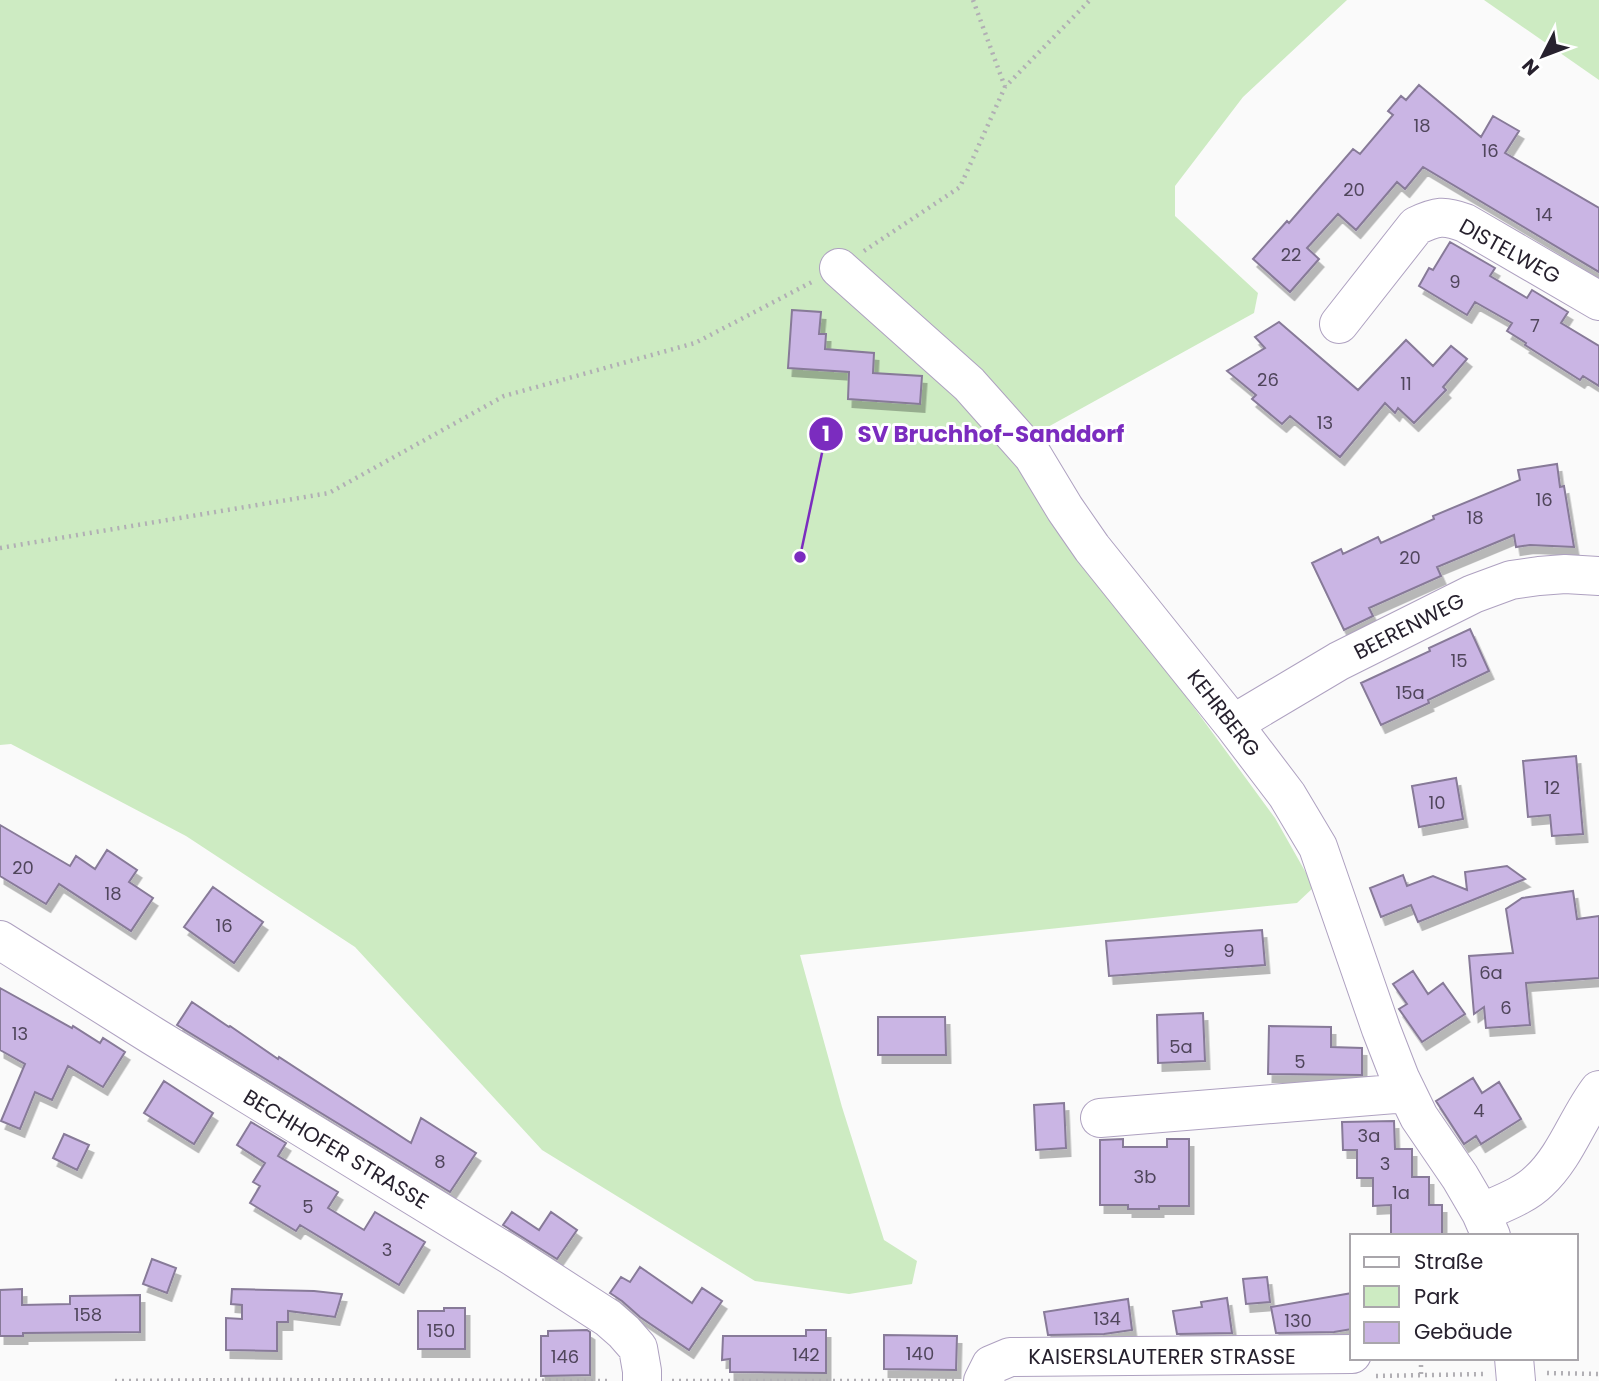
<svg xmlns="http://www.w3.org/2000/svg" width="1599" height="1381" viewBox="0 0 1599 1381" font-family="Poppins,sans-serif">
	<defs>
		<filter id="shadow"><feDropShadow dx="4.5" dy="8" stdDeviation="0" flood-color="#0004"/></filter>
	</defs>
	<rect width="100%" height="100%" fill="#fafafa"/>
	<path fill="#cdebc2" d="M0 0H1347L1243 97 1175 186V216L1258 293 1254 313 1046 428 1019 451 1157 657 1275 818 1314 887 1297 903 800 955 842 1107 884 1240 917 1261 912 1284 849 1294 755 1281 542 1150 355 947 186 836 11 744 0 745Z
		M1484 0H1599V80Z"/>
	<path fill="#cab5e4" stroke="#877a98" stroke-width="2" filter="url(#shadow)" d="M1419 85 1481 137 1493 116 1519 131 1505 153 1599 208V272L1423 167 1405 189 1397 182 1356 230 1338 214 1307 248 1319 259 1290 292 1253 259 1287 221 1289 223 1353 149 1360 154 1393 115 1388 111 1401 96 1406 100Z
		M1450 242 1495 268 1490 276 1527 298 1532 290 1568 312 1561 323 1599 346V386L1583 376 1580 380 1525 345 1526 343 1507 331 1512 323 1475 302 1467 315 1419 286 1429 268 1433 270Z
		M792 310 821 312 819 334H826L825 349 874 353 873 373 922 376 920 404 848 399 849 372 788 368Z
		M1279 322 1358 390 1406 340 1433 366 1451 346 1467 359 1443 387 1446 390 1414 423 1398 408 1395 413 1385 403 1340 457 1290 416 1282 424 1252 399 1256 395 1227 371 1265 348 1255 337Z
		M1557 464 1560 487 1564 486 1574 547 1530 545 1516 547 1514 535 1437 567 1441 576 1369 608 1373 616 1344 630 1312 563 1341 549 1343 554 1378 537 1381 543 1434 519 1433 516 1520 480 1518 470Z
		M1470 629 1489 671 1428 700 1429 703 1381 725 1361 683 1430 651 1429 648Z
		M1576 756 1583 834 1552 836 1550 815 1528 817 1523 761Z
		M1456 778 1463 819 1419 827 1412 786Z
		M0 825 70 866 76 856 95 869 107 850 137 870 129 882 153 898 131 931 59 884 46 904 0 876Z
		M1507 866 1525 879 1418 922 1411 905 1381 917 1370 888 1403 875 1407 886 1433 876 1467 890 1465 872Z
		M213 887 263 922 234 963 184 927Z
		M1573 891 1577 919 1599 916V978L1526 983 1530 1025 1486 1028 1484 1007 1474 1014 1469 956 1513 953 1506 909 1522 898Z
		M1262 930 1265 965 1109 976 1106 941Z
		M1413 971 1428 994 1443 983 1465 1014 1422 1042 1399 1009 1407 1004 1393 984Z
		M0 988 72 1028 73 1026 100 1043 103 1038 125 1052 103 1087 68 1066 52 1100 35 1092 20 1129 1 1121 25 1064 0 1050Z
		M192 1002 229 1027 230 1026 278 1059 279 1057 411 1143 421 1118 476 1153 450 1192 177 1025Z
		M1203 1013 1205 1061 1158 1063 1157 1015Z
		M878 1017H945L946 1055H878Z
		M1269 1026 1331 1027V1047L1362 1048V1075L1268 1074Z
		M1473 1078 1482 1093 1499 1082 1521 1119 1481 1144 1476 1136 1464 1144 1436 1101Z
		M164 1081 213 1113 194 1144 144 1113Z
		M1064 1103 1066 1148 1036 1150 1034 1105Z
		M1394 1121 1395 1149H1412V1177H1429V1205H1442V1235H1391V1205L1373 1206V1178H1357V1150H1343L1342 1122Z
		M251 1122 286 1143 278 1156 338 1192 328 1208 364 1230 375 1212 425 1242 399 1285 300 1225 296 1231 250 1203 260 1186 253 1182 265 1163 237 1145Z
		M64 1134 89 1145 77 1170 53 1158Z
		M1123 1139V1147H1167V1139H1189V1206H1159V1209H1128V1205H1100V1140Z
		M512 1212 539 1230 551 1212 577 1230 557 1259 503 1225Z
		M152 1259 176 1268 167 1293 143 1284Z
		M640 1267 692 1303 702 1288 722 1301 689 1350 640 1317 622 1301 610 1293 621 1277 630 1282Z
		M1267 1277 1270 1302 1246 1304 1243 1279Z
		M22 1289V1305L70 1304V1296L140 1295V1332L23 1333V1336H0V1290Z
		M232 1289 314 1291 342 1294 335 1317 288 1311V1322H277V1351L226 1350V1318L242 1319V1305L231 1304Z
		M1352 1293V1329L1334 1332 1276 1333 1271 1307Z
		M1227 1298 1232 1333 1177 1334 1173 1311 1202 1307 1201 1302Z
		M1128 1299 1132 1330 1104 1334 1048 1335 1044 1312Z
		M444 1308H465V1349H418V1311H444Z
		M587 1330 590 1332V1375L541 1376V1336H548V1331Z
		M806 1330H826V1373L730 1372V1359L722 1360 723 1336H806Z
		M884 1335 957 1336 956 1370 884 1369Z"/>
	<g fill="none" stroke-linecap="round" stroke-linejoin="round">
		<g stroke="#aea1c0" stroke-width="40">
			<path id="minor" d="M839 268 969 384 1033 456 1065 509 1092 548 1233 724 1287 795 1318 847 1381 1029 1400 1078 1419 1117 1460 1177 1481 1213 1491 1236
				M1339 324 1416 226C1437 216 1444 215 1465 223L1599 301
				M1233 724 1339 661 1473 594 1511 580 1539 576 1565 574 1599 576
				M0 940 153 1036 512 1256 608 1318 624 1332 638 1348 642 1371V1381
				M1100 1118 1407 1093
				M1481 1213C1500 1204 1524 1196 1539 1181 1566 1156 1577 1119 1599 1090
				M1514 1358 1516 1381
				M983 1381 991 1365 1010 1357 1352 1354"/>
		</g>
		<path stroke="#b1afb4" stroke-width="4.5" stroke-dasharray="2 5" stroke-linecap="butt" d="M973 0 1005 87
			M864 251 960 187 1005 87 1090 0
			M0 548 329 493 504 396 695 343 812 282
			M1421 1358V1375
			M1547 1373 1599 1374
			M1376 1376 1483 1374
			M115 1381 247 1380 611 1381
			M672 1381H954"/>
		<use href="#minor" stroke="#fff" stroke-width="38"/>
	</g>
	<g text-anchor="middle" dominant-baseline="central" stroke-width="6" stroke-linejoin="round" paint-order="stroke">
		<g font-size="18" fill="#50465c">
			<text x="1422" y="125">18</text>
			<text x="1490" y="150">16</text>
			<text x="1354" y="189">20</text>
			<text x="1544" y="214">14</text>
			<text x="1291" y="254">22</text>
			<text x="1455" y="281">9</text>
			<text x="1535" y="325">7</text>
			<text x="1268" y="379">26</text>
			<text x="1406" y="383">11</text>
			<text x="1325" y="422">13</text>
			<text x="1544" y="499">16</text>
			<text x="1475" y="517">18</text>
			<text x="1410" y="557">20</text>
			<text x="1459" y="660">15</text>
			<text x="1410" y="692">15a</text>
			<text x="1552" y="787">12</text>
			<text x="1437" y="802">10</text>
			<text x="23" y="867">20</text>
			<text x="113" y="893">18</text>
			<text x="224" y="925">16</text>
			<text x="1229" y="950">9</text>
			<text x="1491" y="972">6a</text>
			<text x="1506" y="1007">6</text>
			<text x="20" y="1033">13</text>
			<text x="1181" y="1046">5a</text>
			<text x="1300" y="1061">5</text>
			<text x="1479" y="1110">4</text>
			<text x="1369" y="1135">3a</text>
			<text x="440" y="1161">8</text>
			<text x="1385" y="1163">3</text>
			<text x="1145" y="1176">3b</text>
			<text x="1401" y="1192">1a</text>
			<text x="308" y="1206">5</text>
			<text x="387" y="1249">3</text>
			<text x="88" y="1314">158</text>
			<text x="1107" y="1318">134</text>
			<text x="1298" y="1320">130</text>
			<text x="441" y="1330">150</text>
			<text x="920" y="1353">140</text>
			<text x="806" y="1354">142</text>
			<text x="565" y="1356">146</text>
		</g>
		<g font-size="21" fill="#27212e" stroke="#fff">
			<text transform="translate(1510 251) rotate(29)">DISTELWEG</text>
			<text transform="translate(1409 626) rotate(-27)">BEERENWEG</text>
			<text transform="translate(1224 713) rotate(52)">KEHRBERG</text>
			<text transform="translate(336 1149) rotate(31)">BECHHOFER STRASSE</text>
			<text x="1162" y="1356">KAISERSLAUTERER STRASSE</text>
		</g>
	</g>
	<path fill="none" stroke="#7b2cbf" stroke-width="2.5" d="M800 557L826 434"/>
	<g fill="#7b2cbf" stroke="#fff" stroke-width="2.5">
		<circle cx="800" cy="557" r="7"/>
		<circle cx="826" cy="434" r="18"/>
	</g>
	<g font-size="21" text-anchor="middle" font-weight="bold" fill="#fff">
		<text x="826" y="441">1</text>
	</g>
	<g font-size="23" text-anchor="middle" font-weight="bold" fill="#7b2cbf" stroke="#fff" stroke-width="6" stroke-linejoin="round" paint-order="stroke">
		<text x="991" y="442">SV Bruchhof-Sanddorf</text>
	</g>
	<rect x="1350" y="1234" width="228" height="126" fill="#ffffff" stroke="#a9a6ab" stroke-width="2"/>
	<rect x="1364" y="1257" width="35" height="10" fill="#ffffff" stroke="#a9a6ab" stroke-width="2"/>
	<text x="1414" y="1269" font-size="21" fill="#27212e">Straße</text>
	<rect x="1364" y="1286" width="35" height="21" fill="#cdebc2" stroke="#a9a6ab" stroke-width="2"/>
	<text x="1414" y="1304" font-size="21" fill="#27212e">Park</text>
	<rect x="1364" y="1322" width="35" height="21" fill="#cab5e4" stroke="#a9a6ab" stroke-width="2"/>
	<text x="1414" y="1339" font-size="21" fill="#27212e">Gebäude</text>
	<g transform="translate(1543 56) rotate(228)" stroke="#ffffff" stroke-width="5" paint-order="stroke">
	<path d="M0-5L12 26L0 18L-12 26Z" fill="#27212e"/>
	<text y="-10" font-size="19" font-weight="bold" text-anchor="middle" fill="#27212e">N</text>
	</g>
</svg>
